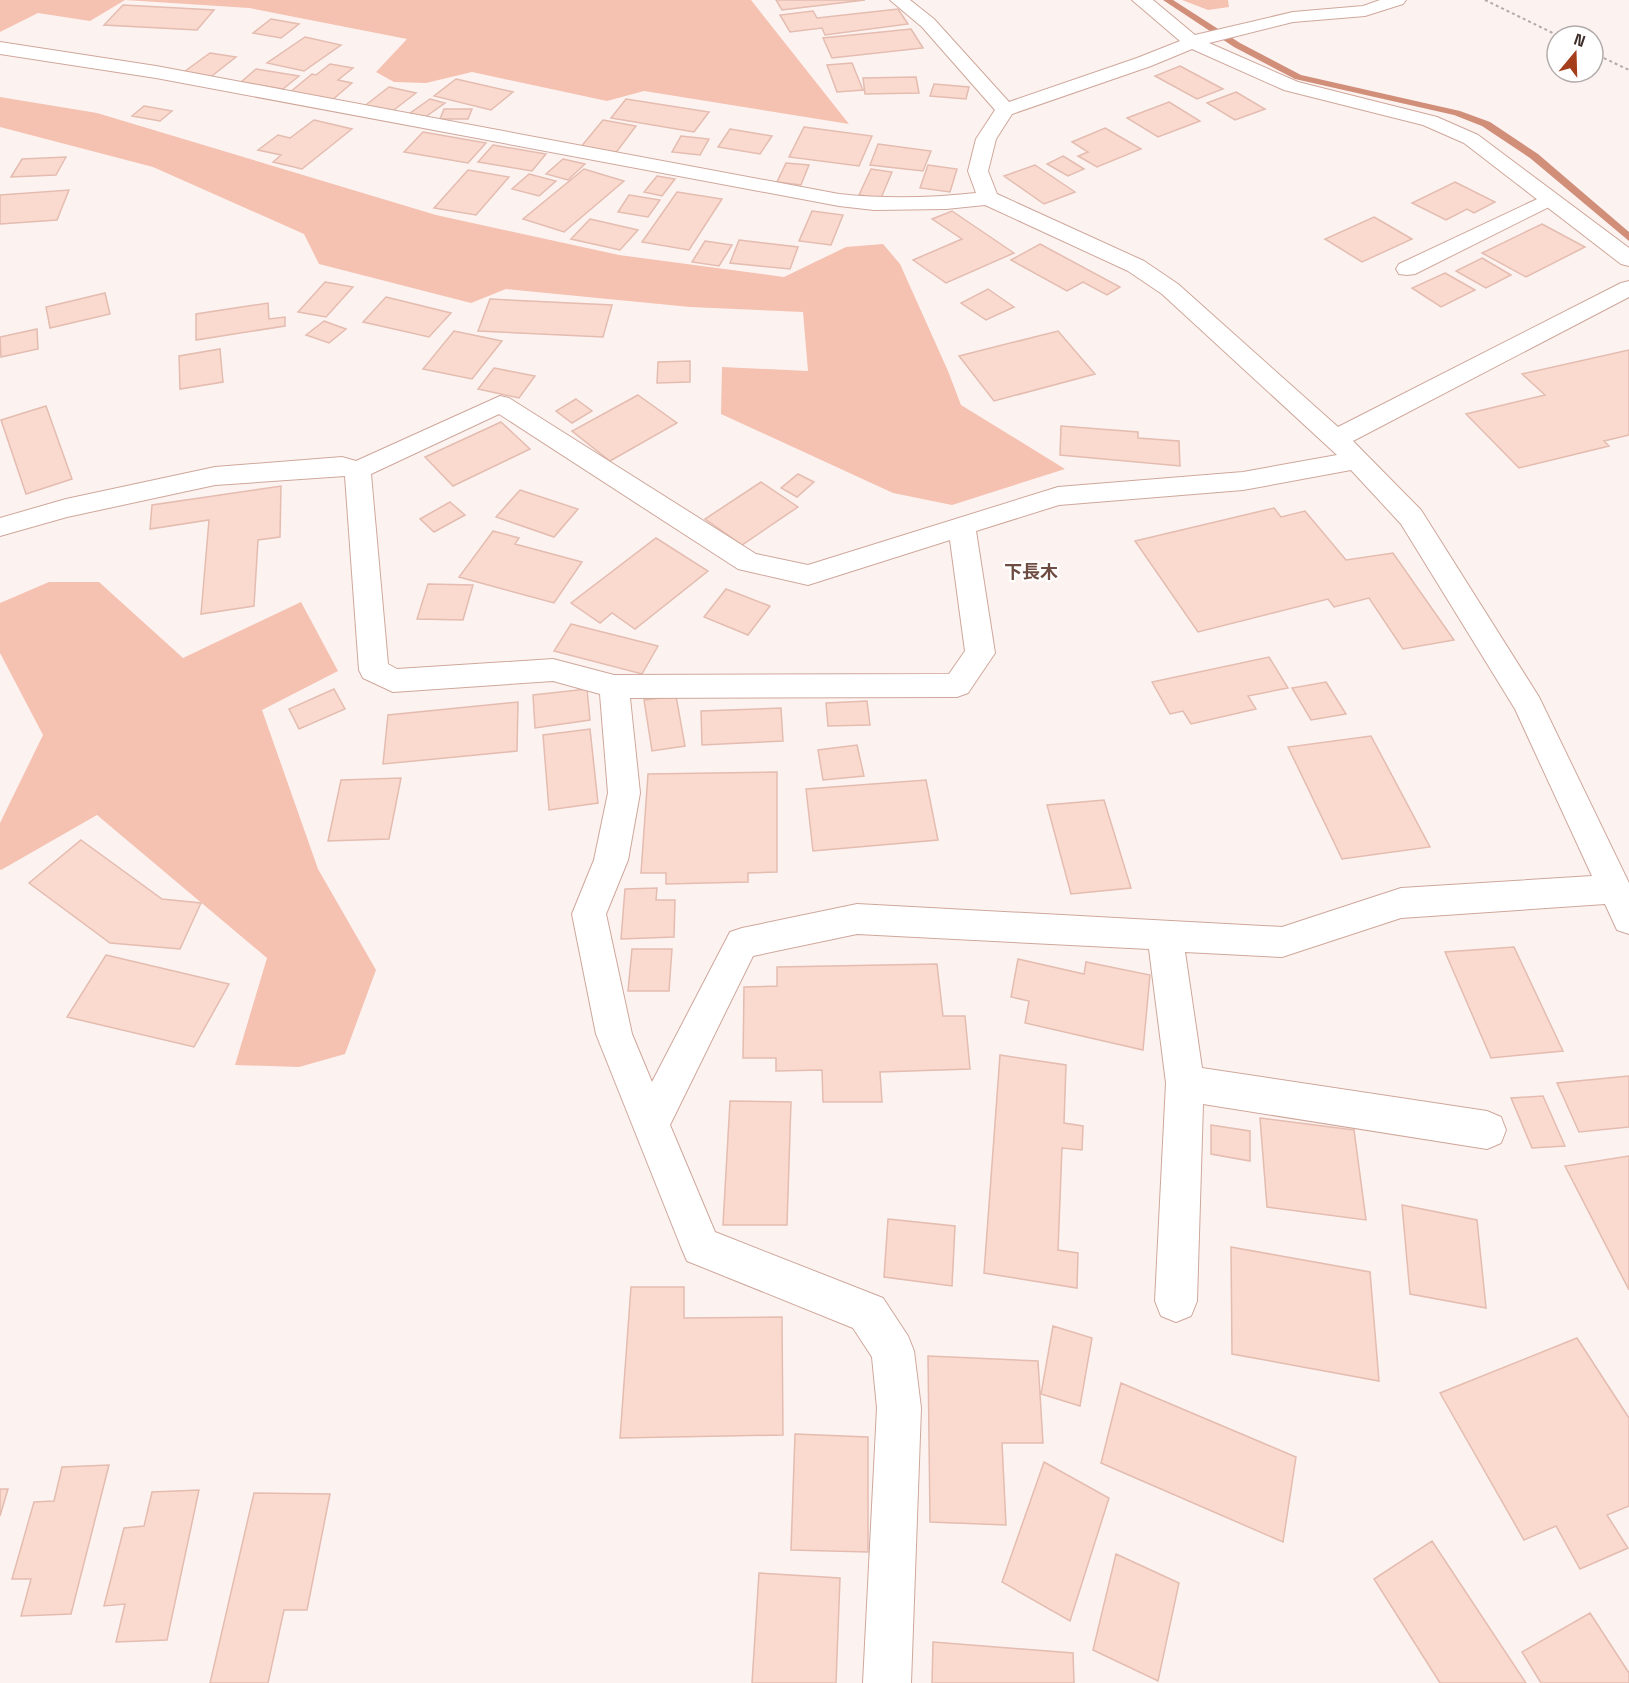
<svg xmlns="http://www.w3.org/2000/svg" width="1629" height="1683" viewBox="0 0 1629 1683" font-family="'Space Grotesk','Noto Sans JP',sans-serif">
	<rect width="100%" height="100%" fill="#fcf3f1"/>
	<path fill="#f5c1b1" d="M0 0H751L849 124 644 91 607 101 472 72 426 83 394 82 376 72 407 39 249 8 125 0 90 21 38 13 0 32Z
		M1182 0H1228L1229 7 1208 10Z
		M0 97 97 113 436 215 619 255 784 277 846 247 883 244 900 264 948 371 961 405 1065 469 952 505 893 493 721 414 722 367 808 371 803 312 690 307 506 289 471 303 319 264 304 234 153 167 0 127Z
		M49 582H99L183 658 301 602 338 671 262 710 318 869 376 970 345 1054 299 1067 235 1065 267 958 97 815 1 870 0 869V823L43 735 0 653V603Z"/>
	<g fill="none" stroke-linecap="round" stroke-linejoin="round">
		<path fill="#d18e79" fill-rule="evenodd" d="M1163 0H1173L1240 43 1301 75 1460 111 1490 122 1538 154 1629 232V241L1530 158 1482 126 1454 115 1295 79 1234 47Z"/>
	</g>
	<path fill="#fad9ce" stroke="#e4bcb0" stroke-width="1.5" d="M776 0H865L782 10Z
		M123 5 214 10 197 30 104 25Z
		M898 9 908 24 825 35 822 28 790 32 780 15 813 11 817 18Z
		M271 19 299 24 281 38 253 33Z
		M911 29 923 48 832 58 823 38Z
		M305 37 341 45 304 71 267 63Z
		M210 53 236 57 208 79 181 74Z
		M852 63 863 90 837 92 827 65Z
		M330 64 353 68 338 80 352 83 331 101 289 93 312 74 316 75Z
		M1180 66 1223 89 1197 99 1155 76Z
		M256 69 299 76 283 89 241 82Z
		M916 77 919 93 865 94 863 78Z
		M456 79 513 92 491 110 434 96Z
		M934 84 969 87 966 99 930 96Z
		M389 87 416 93 390 113 363 107Z
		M1236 92 1265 109 1235 120 1207 103Z
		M430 99 445 103 421 120 406 116Z
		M626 99 709 112 694 132 611 118Z
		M1169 102 1200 121 1158 137 1127 118Z
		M144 106 172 111 160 121 132 116Z
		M444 109H472L468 119H440Z
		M314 120 352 129 302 169 273 162 281 155 258 150 278 135 290 138Z
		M603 120 636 126 615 154 580 148Z
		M804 127 872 136 859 166 789 157Z
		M1105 128 1141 149 1097 167 1078 156 1088 152 1072 142Z
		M730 129 772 136 760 154 718 147Z
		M423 132 486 143 468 163 404 152Z
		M681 136 709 139 700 155 672 152Z
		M878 144 931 151 923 171 870 165Z
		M493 145 546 154 532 171 478 162Z
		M1063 156 1084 169 1068 176 1047 164Z
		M66 157 56 175 11 177 22 159Z
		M563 159 585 164 568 180 546 174Z
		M786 163 809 165 801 185 777 182Z
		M928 165 957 169 950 192 920 188Z
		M1035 165 1075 192 1044 204 1004 176Z
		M584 169 624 181 564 232 523 219Z
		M871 169 892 172 881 198 859 195Z
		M468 170 509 177 476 215 434 208Z
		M529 174 556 181 539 196 512 189Z
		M657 176 675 179 662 196 644 192Z
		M1455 182 1495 202 1474 213 1467 209 1446 220 1412 203Z
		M69 190 57 220 0 224V195Z
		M677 192 722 199 689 250 642 242Z
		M629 195 660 200 648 217 618 212Z
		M812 211 843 215 831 245 799 241Z
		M952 211 1014 253 946 283 913 260 962 239 932 219Z
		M1374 217 1412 239 1362 262 1325 239Z
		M590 219 638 230 620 250 571 239Z
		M1542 224 1585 247 1526 277 1482 253Z
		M739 240 798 247 790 269 730 263Z
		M705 241 732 245 719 266 692 262Z
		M1040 244 1120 287 1107 295 1083 282 1067 291 1011 260Z
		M1482 258 1511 275 1486 288 1456 271Z
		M1445 273 1475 290 1441 307 1412 288Z
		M325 282 353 287 326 317 298 312Z
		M988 289 1014 307 986 320 961 303Z
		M105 293 110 314 50 328 46 307Z
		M386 297 451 313 429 337 363 322Z
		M490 299 612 305 603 337 478 331Z
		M268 303 269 319 285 317V326L196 340V314Z
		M324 321 346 329 329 343 306 335Z
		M37 329 38 349 1 357 0 337Z
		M454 331 502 341 472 379 423 369Z
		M1058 331 1095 374 994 401 959 356Z
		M220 349 223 382 180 389 179 356Z
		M1629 350V435L1604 441 1609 446 1519 468 1466 414 1545 395 1522 374Z
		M690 361V382L657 383 658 362Z
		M494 368 535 376 519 398 478 389Z
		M638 395 677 423 610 461 572 431Z
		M576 399 592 411 572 423 556 411Z
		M46 406 72 479 26 494 1 420Z
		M501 422 530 449 453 486 425 457Z
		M1061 426 1138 432V438L1179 441 1180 466 1060 455Z
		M798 474 814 482 797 497 781 488Z
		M761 482 798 507 742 545 705 519Z
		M281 486 280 537 258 540 254 606 201 614 209 520 150 529 152 505Z
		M520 490 578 509 554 537 496 517Z
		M450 502 465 515 434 532 420 519Z
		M1274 508 1281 517 1305 511 1346 560 1393 553 1454 640 1403 649 1369 598 1334 607 1328 599 1198 632 1135 541Z
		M493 531 519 538 515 544 582 562 554 603 459 577Z
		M656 538 708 571 635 629 612 613 600 623 571 603Z
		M428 584 473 585 463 620 417 619Z
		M726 589 770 606 748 635 704 617Z
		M571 624 658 646 642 674 554 651Z
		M1269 657 1288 688 1248 696 1256 709 1191 724 1183 711 1170 714 1152 682Z
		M1326 682 1346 714 1311 720 1292 688Z
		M334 689 345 709 299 729 289 709Z
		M587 689 590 720 535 728 533 695Z
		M676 696 685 746 652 751 644 700Z
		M867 701 870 725 828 726 826 703Z
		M518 702 517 751 383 764 388 715Z
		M781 708 783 741 702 745 701 711Z
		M590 729 598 803 549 810 543 735Z
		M1371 736 1430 847 1342 859 1288 747Z
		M857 745 864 776 823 780 818 750Z
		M777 772V872L748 873V882L666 884V873H641L648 774Z
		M401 778 389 839 328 841 341 780Z
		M926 780 938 840 813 851 806 789Z
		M1104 800 1131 888 1071 894 1047 805Z
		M81 840 162 899 201 903 180 949 110 943 29 883Z
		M657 888 656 900H675L674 937 621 939 625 889Z
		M1514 947 1563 1051 1491 1058 1445 952Z
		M632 949H672L669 991H628Z
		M106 955 229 984 194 1047 67 1017Z
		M1018 959 1084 974 1086 962 1150 975 1143 1050 1025 1023 1029 1001 1011 997Z
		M937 964 943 1016H965L970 1069 880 1072 882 1102H823L822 1070 776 1071V1058H743L744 987 777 986V967Z
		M1000 1055 1066 1065 1064 1123 1083 1126 1082 1150 1062 1148 1058 1250 1078 1253 1077 1288 984 1273Z
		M1629 1076V1127L1579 1132 1557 1083Z
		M1543 1096 1565 1146 1532 1148 1511 1098Z
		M730 1101 791 1102 787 1225H723Z
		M1260 1118 1354 1130 1366 1220 1267 1207Z
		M1211 1125 1250 1131V1161L1211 1154Z
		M1629 1156V1290L1565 1166Z
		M1402 1205 1477 1220 1486 1308 1410 1294Z
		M888 1219 955 1226 952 1286 884 1277Z
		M1231 1247 1370 1272 1379 1381 1232 1354Z
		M631 1287H684V1318L782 1317 783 1435 620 1438Z
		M1053 1326 1092 1338 1080 1406 1041 1394Z
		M1577 1338 1629 1418V1506L1607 1515 1628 1548 1580 1569 1556 1526 1524 1540 1440 1393Z
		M928 1356 1038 1361 1043 1443H1002L1006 1525 930 1522Z
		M1121 1383 1296 1457 1283 1542 1101 1463Z
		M795 1434 868 1437V1552L791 1550Z
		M1044 1462 1109 1498 1070 1621 1002 1582Z
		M109 1465 71 1614 21 1616 31 1579H12L34 1502 54 1501 62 1467Z
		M0 1489H8L0 1516Z
		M199 1490 167 1640 116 1642 125 1604 104 1606 124 1528 144 1526 152 1492Z
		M254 1493 330 1494 307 1610H284L268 1683H210Z
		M1432 1541 1526 1683H1440L1374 1579Z
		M1116 1554 1179 1583 1158 1681 1093 1650Z
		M759 1573 840 1578 836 1683H752Z
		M1590 1613 1629 1673V1683H1541L1522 1652Z
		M933 1642 1073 1653 1074 1683H932Z"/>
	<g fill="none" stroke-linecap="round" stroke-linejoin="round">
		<g stroke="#cfa79b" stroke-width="2">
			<path id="lane" d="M1550 193 1557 195 1560 199 1557 203 1415 274 1407 275 1399 274 1396 269 1399 264Z"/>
		</g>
		<g stroke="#cfa79b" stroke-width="2">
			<path id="street" d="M890 0H910L934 19 1009 102 1137 58 1180 41 1132 0H1153L1195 35 1293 12 1363 6 1380 0H1406L1403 4 1365 16 1293 22 1209 43 1298 82 1437 117 1478 135 1629 248V266L1621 264 1464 143 1423 125 1284 90 1192 49 1151 66 1012 114 996 139 988 171 997 194 1144 261 1178 284 1338 427 1621 283 1629 281V297L1353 441 1421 510 1539 697 1629 883V934L1617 930 1605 904 1401 918 1282 957 1185 952 1202 1068 1487 1111 1501 1117 1506 1130 1501 1143 1487 1149 1203 1104 1197 1301 1191 1316 1176 1322 1161 1316 1155 1301 1166 1083 1149 949 857 934 753 956 670 1125 715 1232 883 1298 908 1336 914 1351 921 1408 911 1683H863L877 1408 872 1357 853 1328 687 1261 681 1247 596 1034 572 914 594 860 608 793 600 694 553 681 393 692 363 678 359 670 345 476 215 485 67 517 0 536V518L66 499 215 467 342 457 356 461 500 396 509 398 756 554 808 565 1058 487 1243 472 1337 455 1162 294 1128 271 985 205 946 209 874 210 839 206 156 78 0 54V42L156 66 839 194C885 199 930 198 976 193L968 171 976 139 995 110 922 27ZM499 414 738 569 808 585 950 540 965 651 949 674 614 675 553 659 397 669 388 664 371 474ZM1351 470 1401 524 1515 709 1592 876 1401 888 1282 927 857 904 742 928 730 932 652 1082 632 1034 606 914 628 860 640 793 630 698 957 697 968 693 995 653 976 531 1059 505 1243 490Z"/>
		</g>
		<path stroke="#b6aaa7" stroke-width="2" stroke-dasharray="3 3" stroke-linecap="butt" d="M1485 0 1559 36
			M1593 53 1629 70"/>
		<use href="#lane" fill="#fff" fill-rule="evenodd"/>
		<use href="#street" fill="#fff" fill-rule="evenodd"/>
	</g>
	<g text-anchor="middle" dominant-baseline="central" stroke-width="4.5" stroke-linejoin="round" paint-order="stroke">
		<g font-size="18" font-weight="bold" fill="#6e4c41" stroke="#fff">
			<text x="1031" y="571">下長木</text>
		</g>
	</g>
	<g transform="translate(1575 54) rotate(19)"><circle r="28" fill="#ffffff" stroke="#b2aba9" stroke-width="1.5"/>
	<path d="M0-4.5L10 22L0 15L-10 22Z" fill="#a53e1b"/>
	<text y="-9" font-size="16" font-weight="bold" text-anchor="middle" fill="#3e2e29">N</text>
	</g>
</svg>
